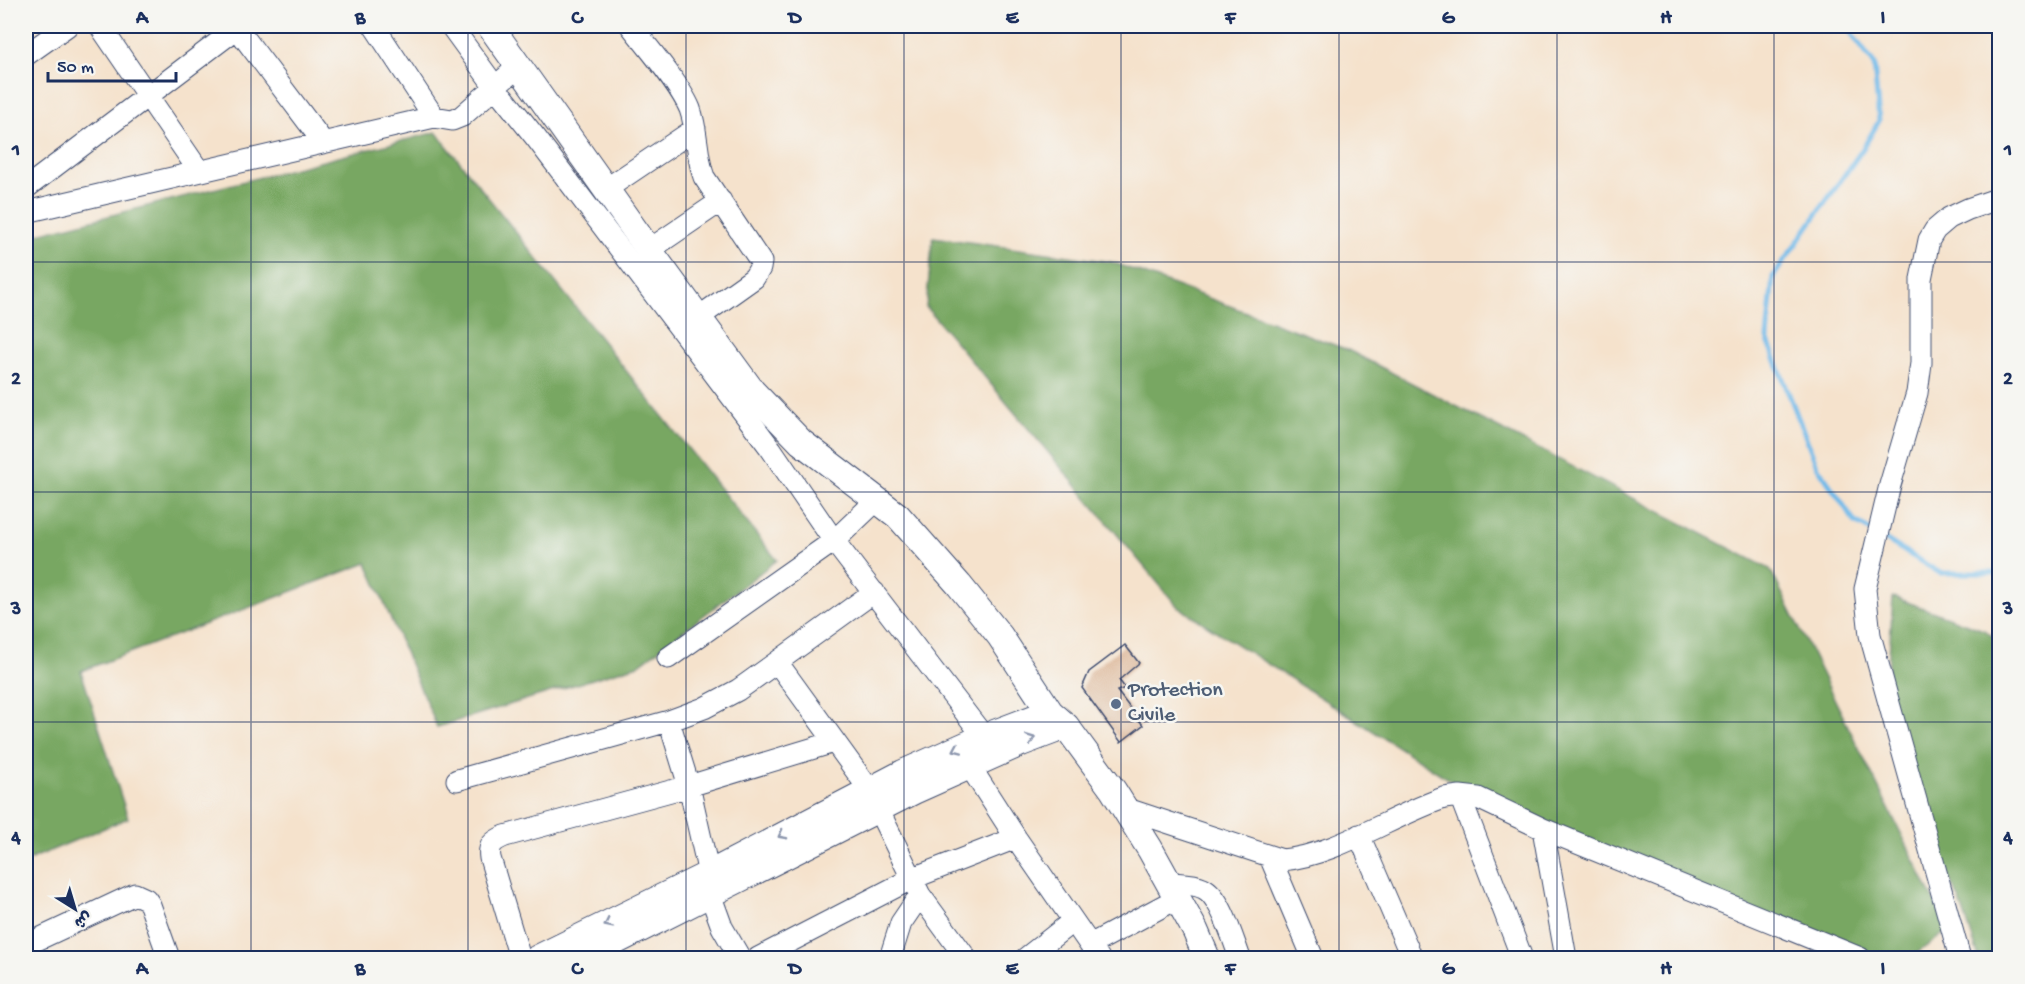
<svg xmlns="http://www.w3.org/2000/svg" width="2025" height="984" viewBox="0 0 2025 984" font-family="'Gochi Hand','Playpen Sans Arabic',sans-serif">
	<rect width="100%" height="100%" fill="#f6f6f2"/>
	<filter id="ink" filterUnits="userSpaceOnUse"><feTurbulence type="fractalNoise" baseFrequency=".0167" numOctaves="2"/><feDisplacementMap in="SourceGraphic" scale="12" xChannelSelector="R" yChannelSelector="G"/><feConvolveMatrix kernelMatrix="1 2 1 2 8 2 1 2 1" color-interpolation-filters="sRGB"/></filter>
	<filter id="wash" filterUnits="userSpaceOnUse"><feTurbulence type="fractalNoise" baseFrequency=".008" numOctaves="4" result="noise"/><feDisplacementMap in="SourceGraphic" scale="24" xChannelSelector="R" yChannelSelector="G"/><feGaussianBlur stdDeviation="1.35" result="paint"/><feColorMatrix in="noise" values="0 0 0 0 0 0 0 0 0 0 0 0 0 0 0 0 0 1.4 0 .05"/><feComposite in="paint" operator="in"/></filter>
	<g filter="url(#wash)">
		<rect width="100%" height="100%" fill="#f5e2cc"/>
		<path fill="#78a762" stroke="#4a6b60" stroke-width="1.5" d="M436 132 777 560 638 665 437 727 367 563 81 671 128 818 26 861V237Z
			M933 237 1112 262 1348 350 1770 569 1949 930 1910 958H1860L1453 782 1178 607 926 307Z
			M1893 597 1986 631 1999 642V958H1979L1960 901 1920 821 1885 714Z"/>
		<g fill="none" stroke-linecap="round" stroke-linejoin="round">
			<path stroke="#71bae9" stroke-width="5" d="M1846 26 1874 64 1879 121 1862 150 1773 277 1767 338 1817 466 1855 522 1873 532
				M1883 538 1940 573H2000"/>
		</g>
		<g id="blocks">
			<path fill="#d6a680" d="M1125 645 1139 663 1119 680 1125 688 1117 691 1143 725 1121 742 1082 688 1089 672Z"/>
		</g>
	</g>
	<g filter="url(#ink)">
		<use href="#blocks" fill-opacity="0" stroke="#3c4a6e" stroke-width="1.5"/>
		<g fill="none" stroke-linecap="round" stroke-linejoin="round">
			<g stroke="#3c4a6e" stroke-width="23">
				<path id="minor" d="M100 26 199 171
					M451 26 496 88 536 138 771 449 834 541 984 737
					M631 26C648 47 680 85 690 109 698 131 696 156 704 177L761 262 760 268 754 278 699 317
					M237 28 323 142
					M26 55 67 26
					M434 117 452 120 462 116 519 66
					M26 188 240 26
					M606 189 695 129
					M26 212 434 117 374 26
					M649 250 721 201
					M668 658 834 541 878 499
					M777 662 874 592
					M969 765 1016 838 1099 958
					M457 780 669 721
					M1460 796 1522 958
					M1124 808 1282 860C1334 856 1393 815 1444 798L1460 796 1478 798 1543 829 1860 958
					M878 809 920 895 966 958
					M1543 829 1566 958
					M1359 835 1412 958
					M1270 857 1313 958
					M1170 883C1180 884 1193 883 1203 888 1221 896 1233 940 1240 958
					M26 945 135 894 146 899 150 905 169 958
					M1090 945 1178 898
					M520 958 490 858C488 845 493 841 505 836L689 786 834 742
					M740 958 722 927 710 894 709 874 689 786 669 721 704 708 738 690 777 662 869 789
					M758 958 913 878 1016 838
					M890 958 901 923 920 895
					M1026 958 1073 921
					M1960 958 1870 635 1865 589 1890 485 1917 393 1921 363V279L1929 240 1935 230 1949 218 1968 209 2000 198"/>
			</g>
			<g stroke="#3c4a6e" stroke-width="28">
				<path id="major" d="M490 26 649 250 752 391 801 442 898 516 959 585 1000 636 1050 712 1066 726 1113 790 1150 849 1195 930 1207 958
					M538 958 709 874 903 773 984 737 1050 712
					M583 958 914 791 1021 743 1066 726"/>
			</g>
			<use href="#minor" stroke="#fff" stroke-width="21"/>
			<use href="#major" stroke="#fff" stroke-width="26"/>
		</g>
		<defs><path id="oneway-chevron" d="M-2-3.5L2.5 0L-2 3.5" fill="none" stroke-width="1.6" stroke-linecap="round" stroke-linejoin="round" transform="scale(1.5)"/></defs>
		<g stroke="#8d97ae">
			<use href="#oneway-chevron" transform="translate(1031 739) rotate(-21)"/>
			<use href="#oneway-chevron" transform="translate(957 749) rotate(156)"/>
			<use href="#oneway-chevron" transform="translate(782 835) rotate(152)"/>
			<use href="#oneway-chevron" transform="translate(608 924) rotate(154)"/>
		</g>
	</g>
	<path fill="none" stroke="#1b2f5e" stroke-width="1.5" stroke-opacity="0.55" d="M251 26V958M468 26V958M686 26V958M904 26V958M1121 26V958M1339 26V958M1557 26V958M1774 26V958M26 262H2000M26 492H2000M26 722H2000"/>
	<circle fill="#5c6f8a" stroke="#f6f6f2" stroke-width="2" cx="1116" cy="704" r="6"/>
	<g text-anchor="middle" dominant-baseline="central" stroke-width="5" stroke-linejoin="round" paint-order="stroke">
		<g font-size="22" fill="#4e5e75" stroke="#f6f6f2" text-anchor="start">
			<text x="1128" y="691">Protection<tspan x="1128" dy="25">Civile</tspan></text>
		</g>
	</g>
	<rect width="2025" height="984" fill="none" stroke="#f6f6f2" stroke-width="66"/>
	<g transform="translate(75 909) rotate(143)" stroke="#f6f6f2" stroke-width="4.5" paint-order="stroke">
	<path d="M0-4.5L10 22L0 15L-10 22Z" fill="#1b2f5e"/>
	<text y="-9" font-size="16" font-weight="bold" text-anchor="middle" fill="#1b2f5e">ش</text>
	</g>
	<path d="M48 72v9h128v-9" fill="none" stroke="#1b2f5e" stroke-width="3"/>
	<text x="57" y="72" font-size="18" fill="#1b2f5e" stroke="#f6f6f2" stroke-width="4.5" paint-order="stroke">50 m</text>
	<rect x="33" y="33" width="1959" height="918" fill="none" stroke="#1b2f5e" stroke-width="2"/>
	<g font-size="20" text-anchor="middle" font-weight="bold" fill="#1b2f5e">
		<text x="142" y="23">A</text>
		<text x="360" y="23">B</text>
		<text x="577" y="23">C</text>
		<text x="795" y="23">D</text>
		<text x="1012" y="23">E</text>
		<text x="1230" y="23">F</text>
		<text x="1448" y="23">G</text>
		<text x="1666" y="23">H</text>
		<text x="1883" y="23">I</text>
		<text x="16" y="155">1</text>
		<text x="2008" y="155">1</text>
		<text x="16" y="384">2</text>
		<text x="2008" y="384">2</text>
		<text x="16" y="614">3</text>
		<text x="2008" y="614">3</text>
		<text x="16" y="843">4</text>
		<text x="2008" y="843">4</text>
		<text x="142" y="974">A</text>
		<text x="360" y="974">B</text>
		<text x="577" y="974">C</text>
		<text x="795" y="974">D</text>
		<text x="1012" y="974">E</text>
		<text x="1230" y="974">F</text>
		<text x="1448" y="974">G</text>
		<text x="1666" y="974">H</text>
		<text x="1883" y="974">I</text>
	</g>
</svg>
